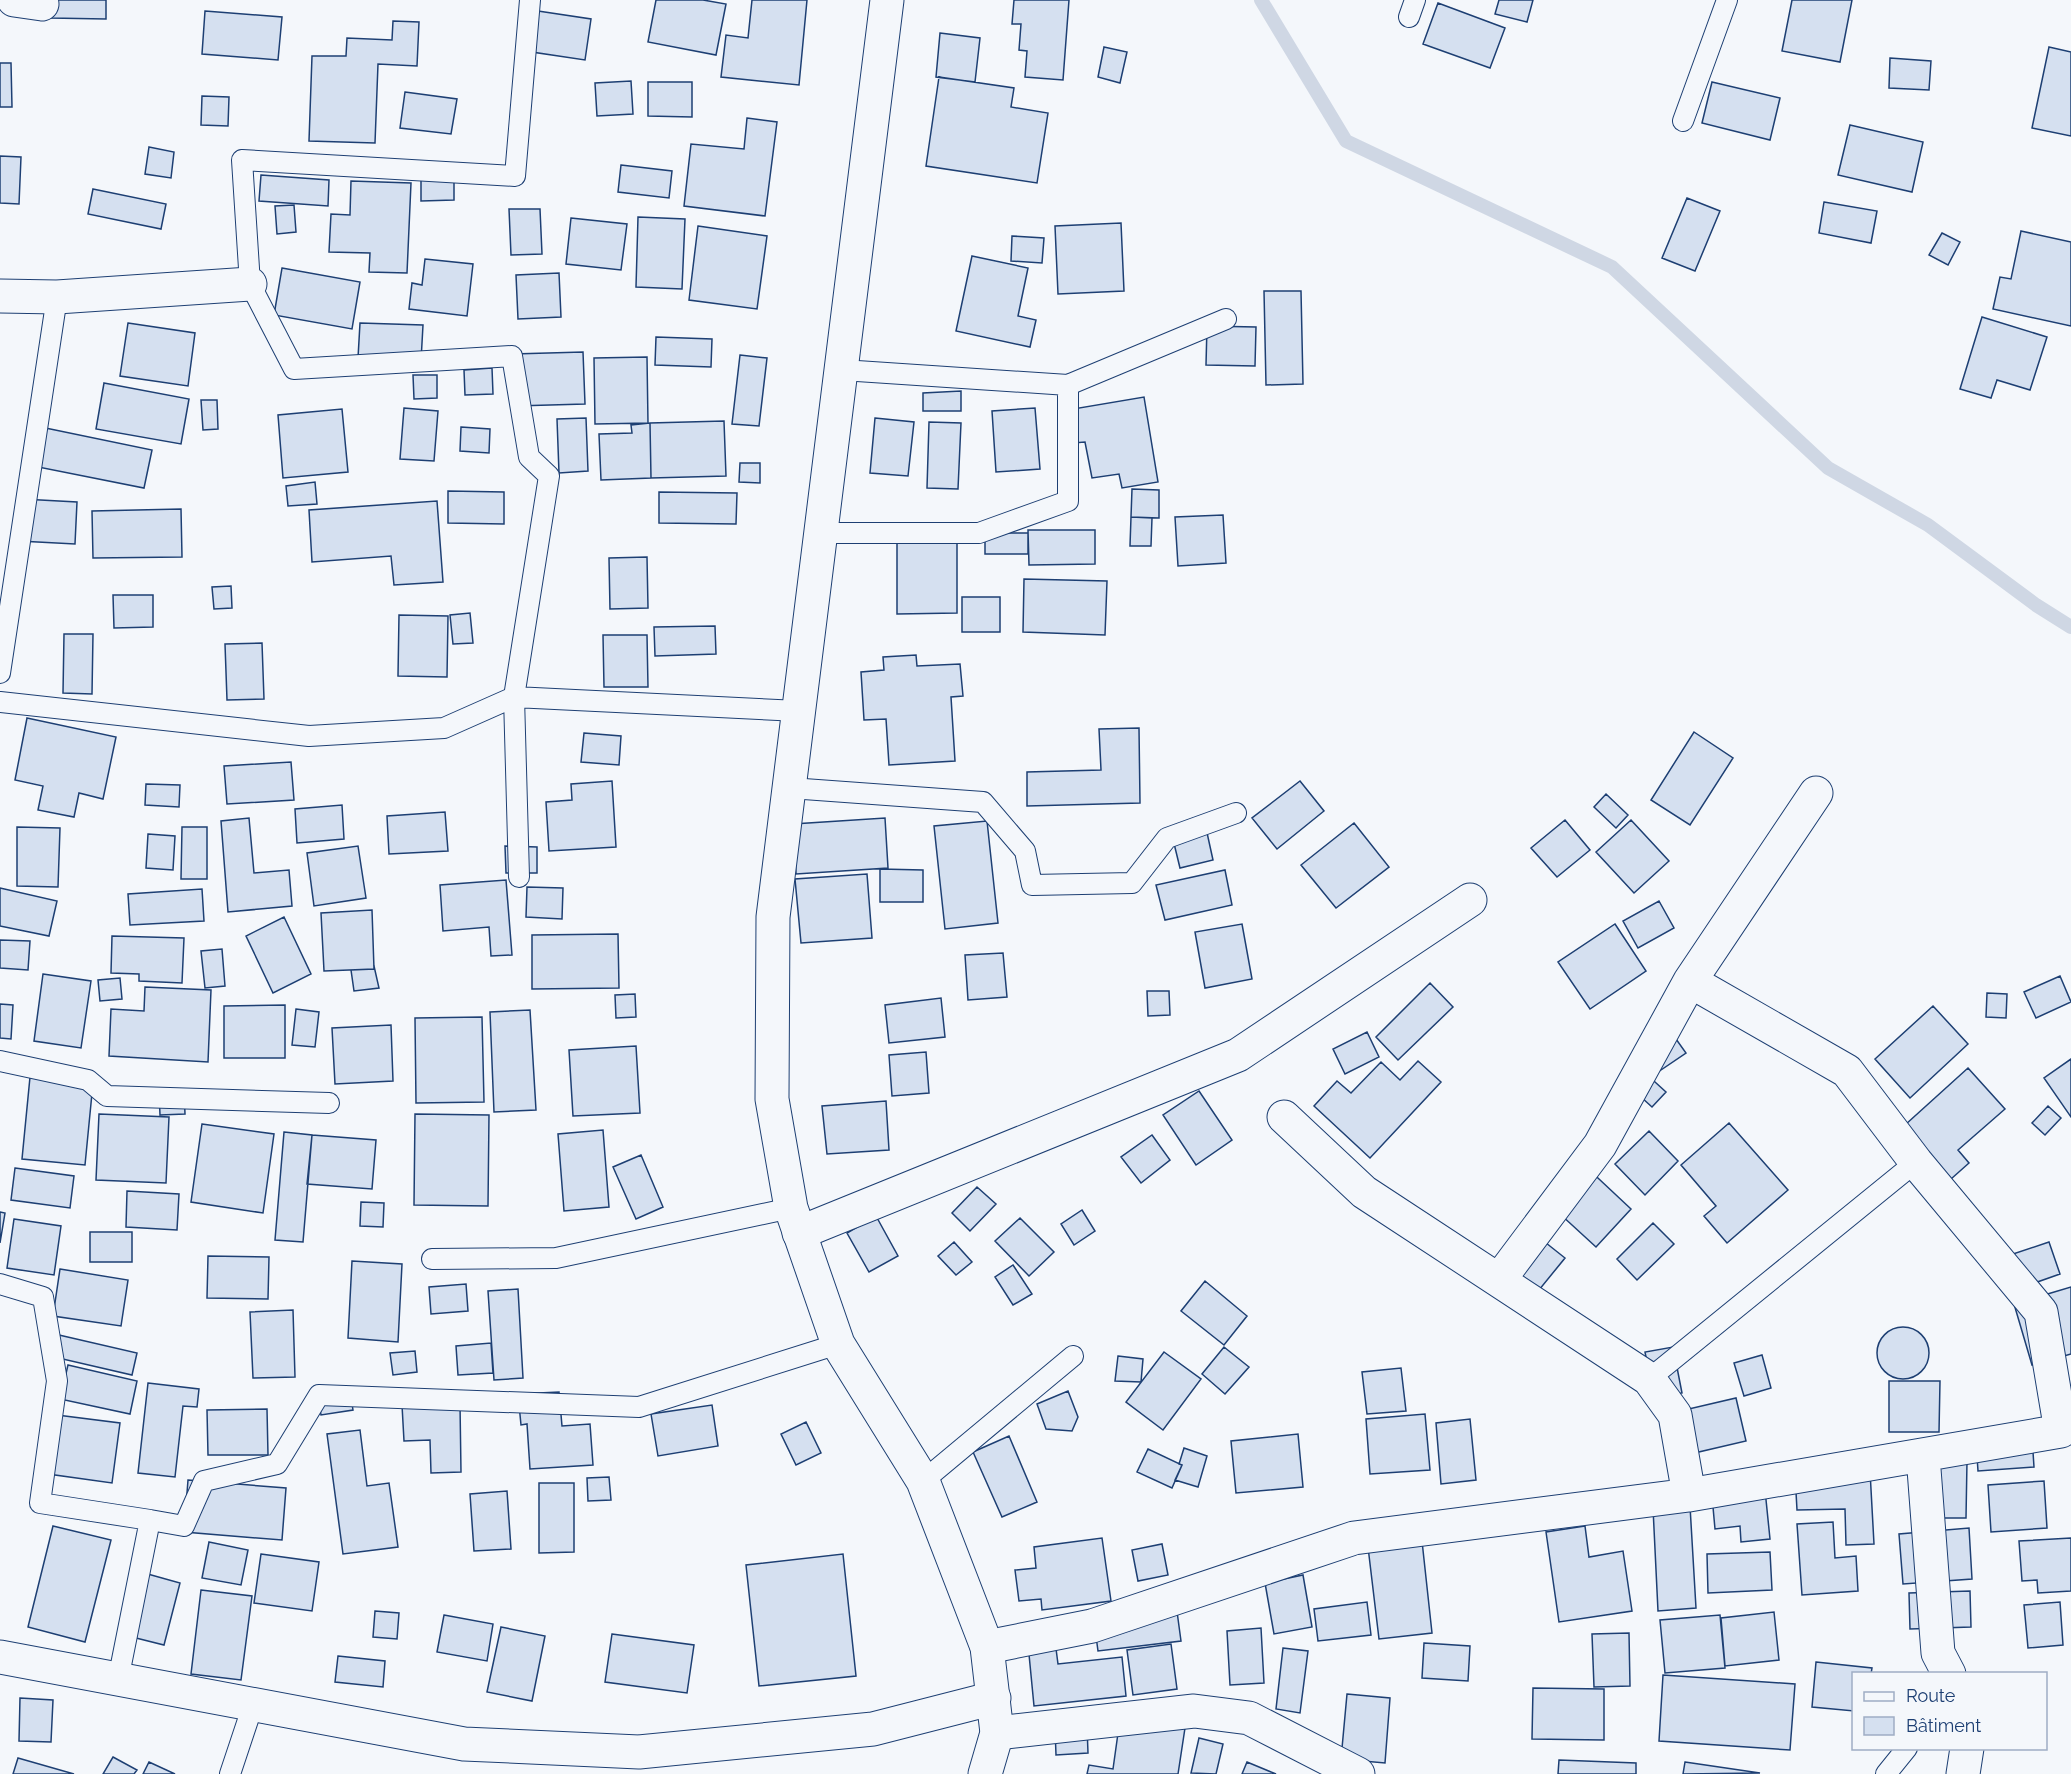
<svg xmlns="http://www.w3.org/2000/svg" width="2071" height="1774" viewBox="0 0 2071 1774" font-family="Raleway,sans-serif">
	<rect width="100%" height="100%" fill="#f4f7fb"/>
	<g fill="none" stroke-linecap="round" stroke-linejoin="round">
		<path stroke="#cfd7e4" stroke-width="14" d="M1261 0 1346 141 1612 267 1828 468 1928 525 2036 605 2071 627"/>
	</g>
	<path fill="#d5e0f0" stroke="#1d3f73" stroke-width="1.5" d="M50 0H106V19L50 18Z
		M656 0H703L726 4 716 55 648 42Z
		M752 0H807L799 85 721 77 726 35 748 38Z
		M1014 0H1069L1063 80 1025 77 1027 51 1019 50 1021 24H1012Z
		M1499 0H1533L1527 22 1495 14Z
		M1792 0H1852L1840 62 1782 51Z
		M1438 3 1505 28 1490 68 1423 44Z
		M205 11 282 17 278 60 202 54Z
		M538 11 591 19 585 60 532 52Z
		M393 21 419 22 417 66 378 64 375 143 309 141 312 56H346L347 38 392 40Z
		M940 33 980 38 975 82 936 77Z
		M1104 47 1127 52 1120 83 1098 77Z
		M2049 47 2071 52V136L2032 128Z
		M1890 58 1931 61 1929 90 1889 88Z
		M0 63H11L12 107H0Z
		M939 77 1014 88 1011 107 1048 113 1037 183 926 166Z
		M631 81 633 114 597 116 595 83Z
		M648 82H692V117L648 116Z
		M1712 82 1780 98 1770 140 1702 123Z
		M405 92 457 99 451 134 400 128Z
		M202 96 229 97 228 126 201 125Z
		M747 118 777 122 765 216 684 206 691 144 744 149Z
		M1850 125 1923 142 1912 192 1838 175Z
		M149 147 174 152 171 178 145 174Z
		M0 156 21 157 19 204 0 203Z
		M621 165 672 171 669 198 618 192Z
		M454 174V200L421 201V175Z
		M261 175 329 180 328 206 259 201Z
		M351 181 411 183 407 273 369 272 370 253 329 252 331 214 350 215Z
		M93 189 166 204 161 229 88 214Z
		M1687 198 1720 211 1695 271 1662 258Z
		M1824 202 1877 211 1871 243 1819 233Z
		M294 205 296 232 277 234 275 206Z
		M509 209H540L542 254 511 255Z
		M638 217 685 219 682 289 636 287Z
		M571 218 627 224 621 270 566 264Z
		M1121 223 1124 291 1058 294 1055 226Z
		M698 226 767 236 757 309 689 300Z
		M2021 231 2071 242V326L1993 309 2000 277 2011 279Z
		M1942 233 1960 242 1948 265 1929 255Z
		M1012 236 1044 238 1042 263 1011 261Z
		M972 256 1028 268 1018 316 1036 320 1030 347 956 331Z
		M425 259 473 264 467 316 409 309 412 283 422 285Z
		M282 268 360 282 352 329 274 315Z
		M559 273 561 317 518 319 516 275Z
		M1264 291H1301L1303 384 1266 385Z
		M1982 317 2047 337 2030 390 1997 380 1991 398 1960 389Z
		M128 323 195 333 188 386 120 376Z
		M360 323 423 325 421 361 358 358Z
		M1207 326 1256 327 1255 366 1206 365Z
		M656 337 712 339 711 367 655 365Z
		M583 352 585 404 515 406 513 354Z
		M740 355 767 358 759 426 732 424Z
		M647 357 648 423 595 424 594 358Z
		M492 368 493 394 465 395 464 370Z
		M413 375H437V398L414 399Z
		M104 383 189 399 181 444 96 429Z
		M961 391V411H923V393Z
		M1144 397 1158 482 1122 488 1119 474 1092 478 1085 442 1073 443 1067 410Z
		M201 400H217L218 429 203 430Z
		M404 408 438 411 434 461 400 459Z
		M1035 408 1040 469 996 472 992 411Z
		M342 409 348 472 283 478 278 415Z
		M586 418 588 471 559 473 557 419Z
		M875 418 914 422 908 476 870 473Z
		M724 421 726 476 651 478 650 423Z
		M929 422 961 423 958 489 927 488Z
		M650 423 651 478 601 480 599 434 632 433 631 425Z
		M31 425 152 450 144 488 23 464Z
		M461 427 490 429 489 453 460 451Z
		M740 463H760V483L739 482Z
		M315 482 317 504 288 506 286 486Z
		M1132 489 1159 490V518L1131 517Z
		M448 491 504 492V524L448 523Z
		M659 492 737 493 736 524 659 523Z
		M22 499 77 502 75 544 19 541Z
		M437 501 443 582 394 585 391 556 312 562 309 510Z
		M181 509 182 557 93 558 92 511Z
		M1223 515 1226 563 1178 566 1175 517Z
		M1131 517 1152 518 1151 546H1130Z
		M1028 530H1095V564L1029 565Z
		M985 533H1028V554H985Z
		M897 535 957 536V613L897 614Z
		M647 557 648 608 610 609 609 558Z
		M1024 579 1107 581 1105 635 1023 632Z
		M231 586 232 608 214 609 212 587Z
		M113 595H153V627L114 628Z
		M962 597H1000V632H962Z
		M470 613 473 643 453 644 450 615Z
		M399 615 448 616 447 677 398 676Z
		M715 626 716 654 655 656 654 627Z
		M64 634H93L92 694 63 693Z
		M603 635H647L648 687H604Z
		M262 643 264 699 227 700 225 644Z
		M916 655 917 666 960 664 963 696 951 697 955 761 889 765 886 719 864 720 861 672 884 670 883 657Z
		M27 718 116 737 103 799 79 793 74 817 38 810 43 786 15 780Z
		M1139 728 1140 803 1027 806V772L1101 770 1099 729Z
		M1694 732 1733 758 1690 825 1651 800Z
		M584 733 621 736 619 765 581 762Z
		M291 762 294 800 227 804 224 766Z
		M612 781 616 847 549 851 546 802 572 800 571 784Z
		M1300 781 1324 811 1277 849 1252 818Z
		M146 784 180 785 179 807 145 805Z
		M1606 794 1628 815 1616 828 1594 807Z
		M342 805 344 839 297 843 295 809Z
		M445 812 448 851 389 854 387 816Z
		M249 818 254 873 289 870 292 906 228 912 221 821Z
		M885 818 888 868 796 874 793 824Z
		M1204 819 1213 860 1180 868 1170 827Z
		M1565 820 1590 850 1557 877 1531 848Z
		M1631 820 1669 861 1634 893 1596 852Z
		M987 821 998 923 945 929 934 826Z
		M1354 823 1389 867 1336 908 1301 865Z
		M17 827 60 828 58 887 17 886Z
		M182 827H207V879H181Z
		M148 834 175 836 173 870 146 868Z
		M358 846 366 898 314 906 307 853Z
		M505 846 537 847V873H506Z
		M880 869 923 870V902H880Z
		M1225 870 1232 905 1165 920 1156 885Z
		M867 874 872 938 801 943 795 879Z
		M506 880 512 955 491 956 489 927 443 931 440 885Z
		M527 887 563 888 562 919 526 917Z
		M0 888 57 901 49 936 0 926Z
		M202 889 204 921 130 925 128 894Z
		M1659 901 1674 928 1638 948 1623 921Z
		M372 910 374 969 324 971 321 913Z
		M284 917 311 974 273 993 246 936Z
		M1242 924 1252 979 1205 988 1195 932Z
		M1615 924 1646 971 1590 1009 1558 962Z
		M618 934 619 988 532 989V935Z
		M112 936 184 938 182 983 139 981V974L111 973Z
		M0 940 30 941 28 970 0 968Z
		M222 949 225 986 205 988 201 951Z
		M1003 953 1007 997 968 1000 965 955Z
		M374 966 379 988 354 991 351 970 374 969Z
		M43 974 91 981 81 1048 34 1041Z
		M2060 976 2071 1002 2036 1018 2024 992Z
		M120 978 122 999 100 1001 98 980Z
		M1430 983 1453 1007 1398 1060 1376 1037Z
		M145 987 211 990 208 1062 109 1056 111 1009 144 1011Z
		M1147 991H1169L1170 1015 1148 1016Z
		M1987 993 2007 994 2006 1018 1986 1017Z
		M635 994 636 1017 616 1018 615 995Z
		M941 998 945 1037 889 1043 885 1005Z
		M0 1004 13 1005 11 1039 0 1038Z
		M285 1005V1058H224V1006Z
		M1933 1006 1968 1044 1910 1098 1875 1059Z
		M296 1009 319 1012 315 1047 292 1045Z
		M530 1010 536 1110 494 1112 490 1012Z
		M482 1017 484 1102 416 1103 415 1018Z
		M391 1025 393 1081 335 1084 332 1028Z
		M1367 1032 1379 1057 1345 1074 1333 1049Z
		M1671 1032 1686 1053 1658 1072Z
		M636 1046 640 1113 573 1116 569 1050Z
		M926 1052 929 1093 892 1096 889 1055Z
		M2071 1059V1117L2044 1078Z
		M1418 1061 1441 1082 1370 1158 1314 1106 1337 1081 1351 1093 1381 1062 1400 1080Z
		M1968 1068 2005 1109 1958 1150 1969 1163 1942 1187 1895 1134Z
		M1644 1072 1666 1092 1652 1107 1630 1087Z
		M30 1077 93 1083 85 1165 22 1159Z
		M184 1090 185 1114 160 1115 159 1091Z
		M1199 1091 1232 1140 1196 1165 1163 1115Z
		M886 1101 889 1150 827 1154 822 1106Z
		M2048 1106 2061 1118 2045 1135 2032 1123Z
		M99 1114 169 1117 166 1183 96 1180Z
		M415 1114 489 1115 488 1206 414 1205Z
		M1729 1123 1788 1190 1727 1243 1704 1216 1716 1206 1681 1165Z
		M202 1124 274 1134 263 1213 191 1202Z
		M603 1130 609 1207 564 1211 558 1134Z
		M1649 1131 1678 1161 1645 1195 1615 1164Z
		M284 1132 312 1135 303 1242 275 1240Z
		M312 1135 376 1140 372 1189 307 1184Z
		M1152 1135 1170 1160 1141 1183 1121 1157Z
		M641 1155 663 1207 636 1219 613 1167Z
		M1583 1164 1631 1209 1596 1247 1548 1203Z
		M15 1168 74 1176 70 1208 11 1200Z
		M977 1187 996 1204 970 1231 952 1213Z
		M127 1191 179 1194 177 1230 126 1227Z
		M361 1202 384 1203 383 1227 360 1226Z
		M1082 1210 1095 1231 1074 1245 1061 1224Z
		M0 1212 5 1213 0 1243Z
		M876 1216 898 1256 869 1272 847 1233Z
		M1020 1218 1054 1252 1029 1276 995 1241Z
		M14 1219 61 1226 54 1275 7 1268Z
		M1653 1223 1674 1244 1637 1280 1617 1259Z
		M90 1232H132V1262H90Z
		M1536 1235 1565 1258 1539 1290 1510 1266Z
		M954 1242 972 1262 956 1275 938 1256Z
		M2049 1242 2060 1274 2009 1292 1998 1259Z
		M208 1256 269 1257 268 1299 207 1298Z
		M352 1261 402 1264 398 1342 348 1338Z
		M1013 1265 1032 1294 1013 1305 995 1277Z
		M60 1269 128 1280 121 1326 53 1316Z
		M1205 1281 1247 1316 1224 1345 1181 1311Z
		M466 1284 468 1311 431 1314 429 1287Z
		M2071 1287V1354L2032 1365 2014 1304Z
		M518 1289 523 1378 494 1380 488 1291Z
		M293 1310 295 1377 253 1378 250 1312Z
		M1877 1353a26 26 0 1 1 52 0a26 26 0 1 1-52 0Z
		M59 1335 137 1353 132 1375 54 1357Z
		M491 1343 493 1373 458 1375 456 1346Z
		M1224 1347 1249 1367 1225 1394 1202 1374Z
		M1673 1347 1682 1393 1654 1398 1645 1352Z
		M415 1351 417 1372 393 1375 390 1353Z
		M1164 1352 1201 1379 1163 1430 1126 1402Z
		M1762 1355 1771 1388 1744 1396 1734 1363Z
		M1118 1356 1143 1359 1141 1382 1115 1381Z
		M68 1365 137 1381 130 1414 60 1399Z
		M1401 1368 1406 1411 1367 1414 1362 1372Z
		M1889 1381H1940L1939 1432H1889Z
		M148 1383 199 1389 197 1407 183 1406 175 1477 138 1473Z
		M350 1391 353 1410 321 1415 318 1397Z
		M1068 1391 1078 1417 1072 1431 1046 1429 1037 1404Z
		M559 1392 562 1426 590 1424 593 1465 530 1469 527 1424 521 1425 518 1394Z
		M1736 1398 1746 1441 1690 1454 1680 1411Z
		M460 1404 461 1472 431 1473 430 1440 404 1441 402 1405Z
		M712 1405 718 1446 658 1456 651 1414Z
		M267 1409 268 1455H208L207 1410Z
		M49 1414 120 1423 112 1483 41 1473Z
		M1425 1414 1430 1470 1370 1474 1366 1419Z
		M1470 1419 1476 1480 1441 1484 1436 1423Z
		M806 1422 821 1453 796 1465 781 1434Z
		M360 1430 367 1486 389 1483 398 1547 343 1554 327 1434Z
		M1298 1434 1303 1487 1236 1493 1231 1441Z
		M1009 1436 1037 1502 1002 1517 973 1452Z
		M2032 1437 2034 1467 1978 1471 1976 1441Z
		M1184 1448 1207 1456 1198 1487 1175 1480 1182 1465 1179 1464Z
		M1148 1449 1182 1465 1172 1488 1137 1472Z
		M1913 1461H1967L1966 1518H1912Z
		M1870 1471 1874 1544 1846 1545 1845 1509 1797 1510 1795 1474Z
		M609 1477 611 1500 588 1501 587 1478Z
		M188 1480 286 1488 282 1540 184 1532Z
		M1764 1480 1770 1539 1741 1542 1740 1526 1715 1529 1711 1485Z
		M2044 1481 2047 1528 1991 1532 1988 1485Z
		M539 1483H574V1552L539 1553Z
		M507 1491 511 1549 474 1551 470 1494Z
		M1690 1506 1696 1608 1658 1611 1653 1508Z
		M1833 1522 1835 1558 1856 1556 1858 1591 1802 1595 1797 1524Z
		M53 1526 111 1540 85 1642 28 1627Z
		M1585 1526 1589 1557 1623 1551 1632 1611 1559 1622 1546 1532Z
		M1969 1528 1972 1579 1903 1584 1899 1534Z
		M1102 1538 1111 1601 1042 1610 1041 1599 1019 1601 1015 1570 1036 1568 1034 1547Z
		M2071 1538V1591L2038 1593 2037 1580 2022 1581 2019 1541Z
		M1422 1541 1432 1633 1379 1639 1368 1547Z
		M209 1542 248 1550 241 1585 202 1578Z
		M1162 1544 1168 1575 1138 1581 1132 1550Z
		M1770 1552 1772 1590 1708 1593 1707 1554Z
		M261 1554 319 1562 312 1611 254 1603Z
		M843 1554 856 1676 759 1686 746 1565Z
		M137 1571 180 1583 164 1645 120 1634Z
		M1303 1575 1312 1627 1274 1634 1265 1583Z
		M201 1590 252 1596 241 1680 191 1674Z
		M1970 1591 1971 1627 1910 1629 1909 1593Z
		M1367 1602 1371 1635 1318 1641 1314 1609Z
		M2060 1602 2063 1645 2028 1648 2024 1605Z
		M1176 1604 1181 1641 1098 1651 1093 1614Z
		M375 1611 399 1613 397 1639 373 1637Z
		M1774 1612 1779 1660 1725 1666 1721 1618Z
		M444 1615 493 1624 487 1661 437 1652Z
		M1720 1615 1725 1668 1665 1673 1660 1620Z
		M501 1627 545 1636 532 1701 487 1692Z
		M1261 1628 1264 1683 1230 1685 1227 1631Z
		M1629 1633 1630 1686 1594 1687 1592 1634Z
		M612 1634 694 1645 687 1693 605 1682Z
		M1055 1641 1058 1664 1122 1657 1126 1696 1034 1706 1028 1644Z
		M1424 1643 1470 1646 1468 1681 1422 1678Z
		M1171 1644 1177 1689 1133 1695 1127 1650Z
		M1283 1648 1308 1651 1300 1713 1276 1709Z
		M338 1656 385 1661 383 1687 335 1682Z
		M1816 1662 1872 1668 1871 1674H1854V1711L1812 1707Z
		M1663 1675 1795 1684 1790 1750 1659 1741Z
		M1533 1688 1604 1689V1740L1532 1739Z
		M1347 1694 1390 1698 1385 1763 1341 1759Z
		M20 1698 53 1700 51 1742 19 1741Z
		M1120 1719 1185 1728 1178 1774H1087L1089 1765 1113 1769Z
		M1087 1726 1088 1753 1056 1755 1055 1728Z
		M1199 1738 1223 1744 1216 1774 1191 1773Z
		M113 1757 137 1770 134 1774H103Z
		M18 1758 74 1774H13Z
		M1559 1760 1636 1763V1774H1558Z
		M149 1762 175 1774H143Z
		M1247 1762 1276 1774H1242Z
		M1685 1762 1760 1773 1683 1774Z"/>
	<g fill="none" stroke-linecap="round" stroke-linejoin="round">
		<g stroke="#1d3f73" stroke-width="22">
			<path id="service" d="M1409 17 1415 0
				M1683 121 1727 0
				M842 370 1068 385 1226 319
				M822 533H979L1068 501V385
				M0 673 57 297
				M0 702 309 736 444 728 514 697 799 711
				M790 788 983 802 1025 851 1032 885 1132 883 1167 838 1236 813
				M519 877 514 697 549 476 529 457 512 356 294 369 250 284 242 160 515 176 530 0
				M0 1061 88 1080 107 1096 329 1103
				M432 1259 556 1258 791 1208
				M0 1284 43 1297 57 1381 40 1503 150 1520
				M1649 1379 1916 1162
				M923 1481 1073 1356
				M118 1680 150 1520 184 1526 204 1481 277 1464 319 1395 639 1407 838 1344
				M230 1774 253 1705
				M1886 1774 1907 1748"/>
		</g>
		<g stroke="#1d3f73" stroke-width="35">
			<path id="minor" d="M14 0 42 4
				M0 296 57 297 250 284
				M1284 1117 1364 1192 1649 1379 1675 1415 1689 1495
				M799 1233 1238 1055 1470 900
				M1499 1280 1600 1145 1690 981 1816 793
				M1923 1456 1938 1653 1949 1674
				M987 1647 1092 1626 1354 1538 1689 1495 2061 1431 2041 1312 1916 1162 1847 1071 1690 981
				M997 1733 1194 1711 1249 1718 1358 1774
				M1963 1774 1967 1748"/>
		</g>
		<g stroke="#1d3f73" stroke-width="35">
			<path id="tertiary" d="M0 1657 464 1744 639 1752 873 1729 994 1698"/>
		</g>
		<g stroke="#1d3f73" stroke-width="35">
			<path id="primary" d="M887 0 773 917 772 1099 791 1208 838 1344 923 1481 987 1647 997 1733 985 1774"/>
		</g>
		<use href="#service" stroke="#f4f7fb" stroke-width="20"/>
		<use href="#minor" stroke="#f4f7fb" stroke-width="33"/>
		<use href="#tertiary" stroke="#f4f7fb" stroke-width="33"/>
		<use href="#primary" stroke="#f4f7fb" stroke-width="33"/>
	</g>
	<rect x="1852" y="1672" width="195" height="78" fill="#f4f7fb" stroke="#9eadc5" stroke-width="1.5"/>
	<rect x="1864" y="1692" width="30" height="9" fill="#f4f7fb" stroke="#9eadc5" stroke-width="1.5"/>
	<text x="1906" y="1702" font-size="18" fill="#1d3f73">Route</text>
	<rect x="1864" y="1717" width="30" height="18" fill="#d5e0f0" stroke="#9eadc5" stroke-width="1.5"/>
	<text x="1906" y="1732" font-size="18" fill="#1d3f73">Bâtiment</text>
</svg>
